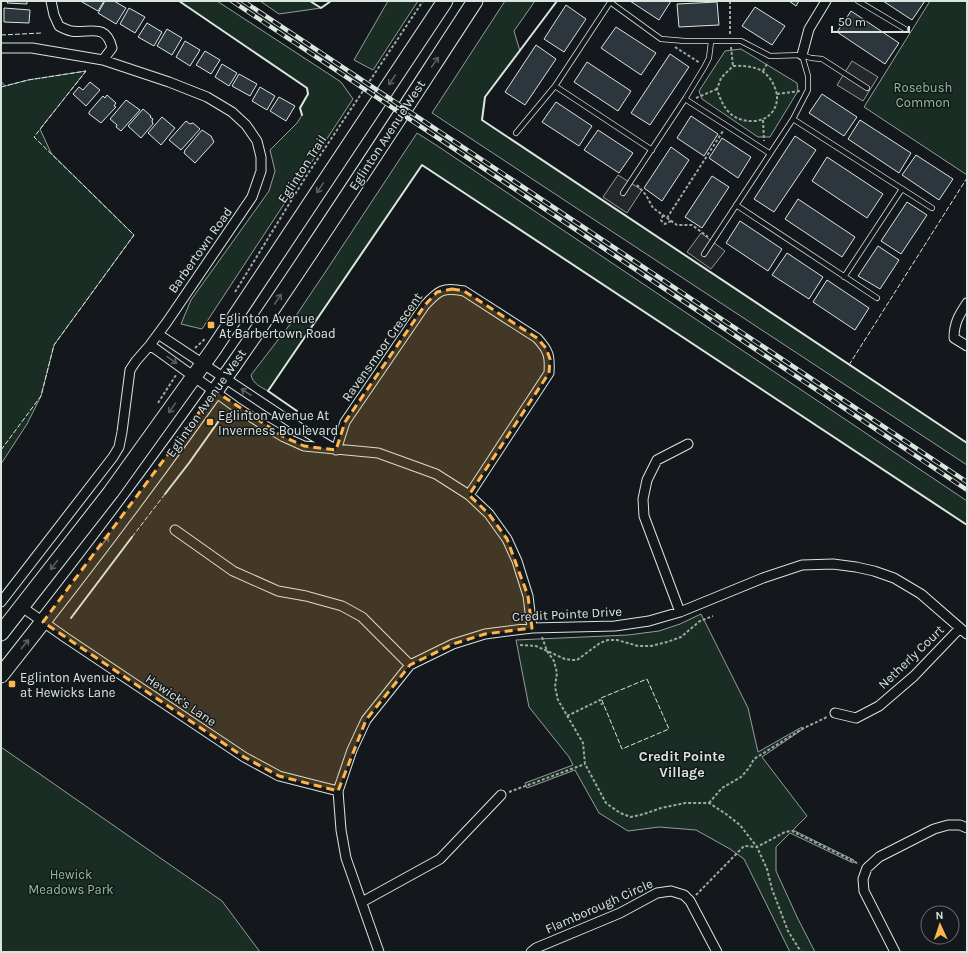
<svg xmlns="http://www.w3.org/2000/svg" width="968" height="953" viewBox="0 0 968 953" font-family="Karla,sans-serif">
	<rect width="100%" height="100%" fill="#14181c"/>
	<path fill="#1a2d24" stroke="#939e99" d="M179 1H217L341 82 353 99 202 329 181 324 191 300 269 191 275 171 270 150 297 123 302 115 300 108 308 94 307 88Z
		M260 1H310L321 8 279 14Z
		M388 1H418L373 70 354 60Z
		M505 1H535L514 31 520 51 485 97 482 120 967 443V465L432 113Z
		M930 1H967V175L864 107Z
		M741 49 797 83 798 91 770 137H758L702 99 699 91 725 51Z
		M86 71 40 129 51 153 134 235 54 345 41 396 27 424 1 464V81L5 86 28 80Z
		M417 133 436 145 967 501V525L422 165 268 391C261 387 253 384 251 375L291 323 326 271Z
		M701 614 748 708 758 752 802 727 803 729 762 757 807 816 793 830 854 860 853 863 790 833 776 847V871L798 919 815 952H790L744 859 730 849 696 830 659 827 628 831 599 813 575 770 527 788 525 783 573 765 569 757 529 707 516 640 628 635 659 631 680 624Z
		M1 747 222 901 260 952H1Z"/>
	<path fill="#24282b" stroke="#939e99" d="M852 61 878 77 863 101 837 85Z
		M618 175 642 190 627 213 603 197Z
		M701 233 725 251 711 269 687 252Z"/>
	<path fill="#2c363c" stroke="#d8e6dc" d="M8 1H27V4L7 3Z
		M83 1H104L98 11 82 2Z
		M105 1H114L126 8 116 24 98 13Z
		M630 1H671L659 20Z
		M789 1H799L796 6Z
		M883 1H925L912 20Z
		M717 2 719 25 679 27 677 4Z
		M566 5 586 19 564 52 544 39Z
		M755 7 785 26 772 45 742 26Z
		M4 8 30 10 29 23 4 22Z
		M129 8 145 17 135 33 120 24Z
		M851 11 899 43 885 64 837 32Z
		M147 23 162 32 154 46 138 37Z
		M616 27 656 53 641 75 601 48Z
		M167 29 182 38 172 55 157 46Z
		M185 41 200 50 190 66 176 57Z
		M536 45 556 59 525 105 505 92Z
		M205 51 220 60 211 74 196 65Z
		M670 54 689 67 650 125 631 113Z
		M587 62 631 91 618 111 574 82Z
		M222 64 237 73 229 86 215 77Z
		M239 74 257 84 250 96 232 86Z
		M90 82 100 90 86 106 73 94 79 87 83 90Z
		M260 87 275 96 267 110 252 101Z
		M822 94 857 117 844 136 809 113Z
		M107 95 116 103 114 106 116 107 101 123 89 114V112L103 96 105 98Z
		M279 97 295 106 286 121 270 111Z
		M126 100 140 110 121 131 116 127 117 125 110 119Z
		M556 102 592 126 579 146 542 122Z
		M143 109 151 116 150 117 153 119 152 121 153 124 141 138 128 126Z
		M691 116 718 134 704 156 677 138Z
		M162 117 175 128 161 145 148 133Z
		M860 120 911 153 899 173 848 139Z
		M186 121 190 124 193 123 200 129 181 150 169 140Z
		M202 130 211 136 214 142 195 163 184 153 185 150Z
		M598 130 633 153 619 173 584 150Z
		M795 136 816 150 774 212 754 199Z
		M722 138 751 157 738 178 709 158Z
		M671 147 689 160 662 201 644 188Z
		M916 155 953 179 939 200 902 175Z
		M827 157 883 194 867 218 812 181Z
		M712 176 729 187 702 228 685 217Z
		M798 199 855 237 842 257 785 219Z
		M907 202 927 215 901 254 881 241Z
		M740 221 782 249 768 271 726 243Z
		M878 246 899 260 880 289 858 276Z
		M787 253 823 277 809 299 772 275Z
		M827 280 869 308 855 330 813 302Z"/>
	<g fill="none" stroke-linecap="round" stroke-linejoin="round">
		<g stroke="#d8e6dc" stroke-width="6">
			<path id="lane" d="M858 1 905 29
				M610 2 661 39 685 41H741L770 56 802 55 811 58 822 59 867 88
				M555 86 652 150
				M685 99 769 153
				M793 119 932 208
				M516 133 555 86 611 1
				M623 193 685 99 705 66 709 58 711 42
				M736 205 877 298
				M704 254 793 119 808 90V76L802 55
				M844 277 902 189"/>
		</g>
		<g stroke="#d8e6dc" stroke-width="11">
			<path id="street" d="M51 1 54 15 59 26C63 28 67 30 71 31 89 34 106 22 112 48L103 60
				M1 48H32L103 60 169 82 207 97 232 112 246 125 257 141 261 157V171L252 197 167 322 150 345 136 361 130 370 122 432 119 447 113 457 1 602
				M802 55 809 29 826 1
				M967 303C959 315 954 323 954 338L967 346
				M158 334 303 430 333 448
				M150 345 236 407 267 427 284 437 304 446 378 453 436 474 469 495 489 514 507 539 517 561 528 596 532 628
				M336 450 345 422 425 305C439 290 443 287 464 291L537 338C549 351 550 356 549 373L469 495
				M175 530 233 571 278 591 306 596 342 606 362 617 410 665
				M22 607 66 638 244 757 279 776 338 791
				M680 612 644 516 643 499 647 480 657 460 688 444
				M835 713 856 718 879 706 914 676 960 628
				M362 902 440 859 501 795
				M379 952 346 858 341 830 338 791 352 750 366 720 410 665 453 644 485 634 532 628 615 626 649 621 680 612 763 578 802 565 833 564 856 567 874 571 894 578 921 594 967 634
				M531 952 536 948 620 913 657 893 671 891 684 895 690 901 717 952
				M895 952 864 891 863 879 867 868 879 857 934 829 948 825H960L967 828"/>
		</g>
		<g stroke="#d8e6dc" stroke-width="17">
			<path id="primary" d="M1 633 111 492 213 350 445 1
				M1 675C82 573 160 470 235 363 318 244 396 122 475 1"/>
		</g>
		<path stroke="#9da8a2" stroke-width="2" stroke-dasharray="3 2" stroke-linecap="butt" d="M730 1V35
			M675 47 700 63
			M731 47 733 66
			M733 66C754 65 769 69 776 91 778 98 777 105 773 111 768 118 762 120 755 121 732 122 723 109 717 89L721 78Z
			M763 71 768 62
			M777 94 800 91
			M696 98 717 89
			M763 120 764 141
			M637 185 646 195 653 208 677 225H692L708 237
			M663 215 661 220 663 223 665 224 671 221
			M667 218 723 131
			M235 292 307 175 423 1
			M195 348 206 338
			M158 403 176 375
			M542 637 547 651 554 661 557 673 555 687 558 700 583 743 585 764 606 803 620 813 631 817 644 814 661 808 685 803H709L726 814 740 825 757 847 767 869 772 889 788 931 801 952
			M520 645 536 646 565 659 571 660H577L600 643 608 640H617L638 646H651L667 642 681 637 700 621 713 616
			M567 716 600 700 602 705
			M509 792 585 764
			M709 803 722 788 741 777 749 768 754 759 802 729 827 717
			M696 895 744 846 757 847 785 832 792 831 859 864"/>
		<use href="#lane" stroke="#14181c" stroke-width="4.5"/>
		<use href="#street" stroke="#14181c" stroke-width="9"/>
		<use href="#primary" stroke="#14181c" stroke-width="15"/>
		<g stroke="#d8e6dc" stroke-width="4.5">
			<path id="rail" d="M232 1 967 490
				M243 1 967 482"/>
		</g>
		<use href="#rail" stroke="#14181c" stroke-width="3" stroke-dasharray="9" stroke-linecap="butt"/>
		<path stroke="#d8e6dc" stroke-width="1" stroke-dasharray="5 2" stroke-linecap="butt" d="M1 35 42 33
			M1 87 28 80 86 71
			M849 365 967 178
			M1 450 41 396 54 345 134 235 34 137 86 71
			M132 537 165 494
			M647 679 669 729 622 749 601 698Z"/>
		<path stroke="#d8e6dc" stroke-width="2" d="M179 1 307 88 308 94 300 108 302 115
			M310 1 321 8 331 1
			M557 1 485 97 482 120 967 443
			M297 411 268 391 422 165 967 525
			M165 494 189 463 223 415
			M71 618 132 537"/>
	</g>
	<defs><path id="oneway-shaft" d="M-6 0H5M1.5-3L5.5 0L1.5 3" fill="none" stroke-width="1.6" stroke-linecap="round" stroke-linejoin="round"/></defs>
	<g stroke="#59605f">
		<use href="#oneway-shaft" transform="translate(435 62) rotate(-56)"/>
		<use href="#oneway-shaft" transform="translate(392 80) rotate(124)"/>
		<use href="#oneway-shaft" transform="translate(320 188) rotate(124)"/>
		<use href="#oneway-shaft" transform="translate(278 299) rotate(-56)"/>
		<use href="#oneway-shaft" transform="translate(172 360) rotate(35)"/>
		<use href="#oneway-shaft" transform="translate(246 392) rotate(-147)"/>
		<use href="#oneway-shaft" transform="translate(172 408) rotate(125)"/>
		<use href="#oneway-shaft" transform="translate(105 541) rotate(-53)"/>
		<use href="#oneway-shaft" transform="translate(54 565) rotate(128)"/>
		<use href="#oneway-shaft" transform="translate(25 644) rotate(-51)"/>
	</g>
	<path fill="#ffb74d" fill-opacity="0.2" stroke="#ffb74d" stroke-width="3" stroke-dasharray="8 5" stroke-linejoin="round" d="M452 289 464 291 537 338 546 348 550 359 549 373 469 495 489 514 507 539 528 596 532 628 485 634 453 644 410 665 366 720 338 791 279 776 244 757 43 622 215 391 284 437 304 446 336 450 345 422 425 305 437 292Z"/>
	<g fill="#ffb74d" stroke="#14181c" stroke-width="1.5">
		<rect x="207" y="321" width="8" height="8" rx="2"/>
		<rect x="206" y="418" width="8" height="8" rx="2"/>
		<rect x="8" y="680" width="8" height="8" rx="2"/>
	</g>
	<g text-anchor="middle" dominant-baseline="central" stroke-width="3" stroke-linejoin="round" paint-order="stroke">
		<g font-size="13" fill="#8ac095" stroke="#14181c">
			<text x="923" y="87">Rosebush<tspan x="923" dy="15">Common</tspan></text>
			<text x="71" y="874">Hewick<tspan x="71" dy="15">Meadows Park</tspan></text>
		</g>
		<g font-size="13" fill="#d8e6dc" stroke="#14181c">
			<text transform="translate(387 135) rotate(-57)">Eglinton Avenue West</text>
			<text transform="translate(302 169) rotate(-57)">Eglinton Trail</text>
			<text transform="translate(200 250) rotate(-55)">Barbertown Road</text>
			<text transform="translate(382 347) rotate(-55)">Ravensmoor Crescent</text>
			<text transform="translate(206 403) rotate(-55)">Eglinton Avenue West</text>
			<text transform="translate(567 614) rotate(-3)">Credit Pointe Drive</text>
			<text transform="translate(911 657) rotate(-44)">Netherly Court</text>
			<text transform="translate(181 700) rotate(34)">Hewick's Lane</text>
			<text transform="translate(599 906) rotate(-24)">Flamborough Circle</text>
		</g>
		<g font-size="13" fill="#d8e6dc" stroke="#14181c" text-anchor="start">
			<text x="219" y="318">Eglinton Avenue<tspan x="219" dy="15">At Barbertown Road</tspan></text>
			<text x="218" y="415">Eglinton Avenue At<tspan x="218" dy="15">Inverness Boulevard</tspan></text>
			<text x="20" y="677">Eglinton Avenue<tspan x="20" dy="15">at Hewicks Lane</tspan></text>
		</g>
		<g font-size="14" font-weight="bold" fill="#d8e6dc" stroke="#14181c">
			<text x="682" y="756">Credit Pointe<tspan x="682" dy="16">Village</tspan></text>
		</g>
	</g>
	<rect width="968" height="953" fill="none" stroke="#d8e6dc" stroke-width="4"/>
	<g transform="translate(940 925) rotate(357)"><circle r="19" fill="#14181c" stroke="#626a69"/>
	<path d="M0-3L7 15L0 10L-7 15Z" fill="#ffb74d"/>
	<text y="-6" font-size="11" font-weight="bold" text-anchor="middle" fill="#d8e6dc">N</text>
	</g>
	<path d="M832 26v6h77v-6" fill="none" stroke="#d8e6dc" stroke-width="2"/>
	<text x="838" y="26" font-size="12" fill="#d8e6dc" stroke="#14181c" stroke-width="3" paint-order="stroke">50 m</text>
</svg>
